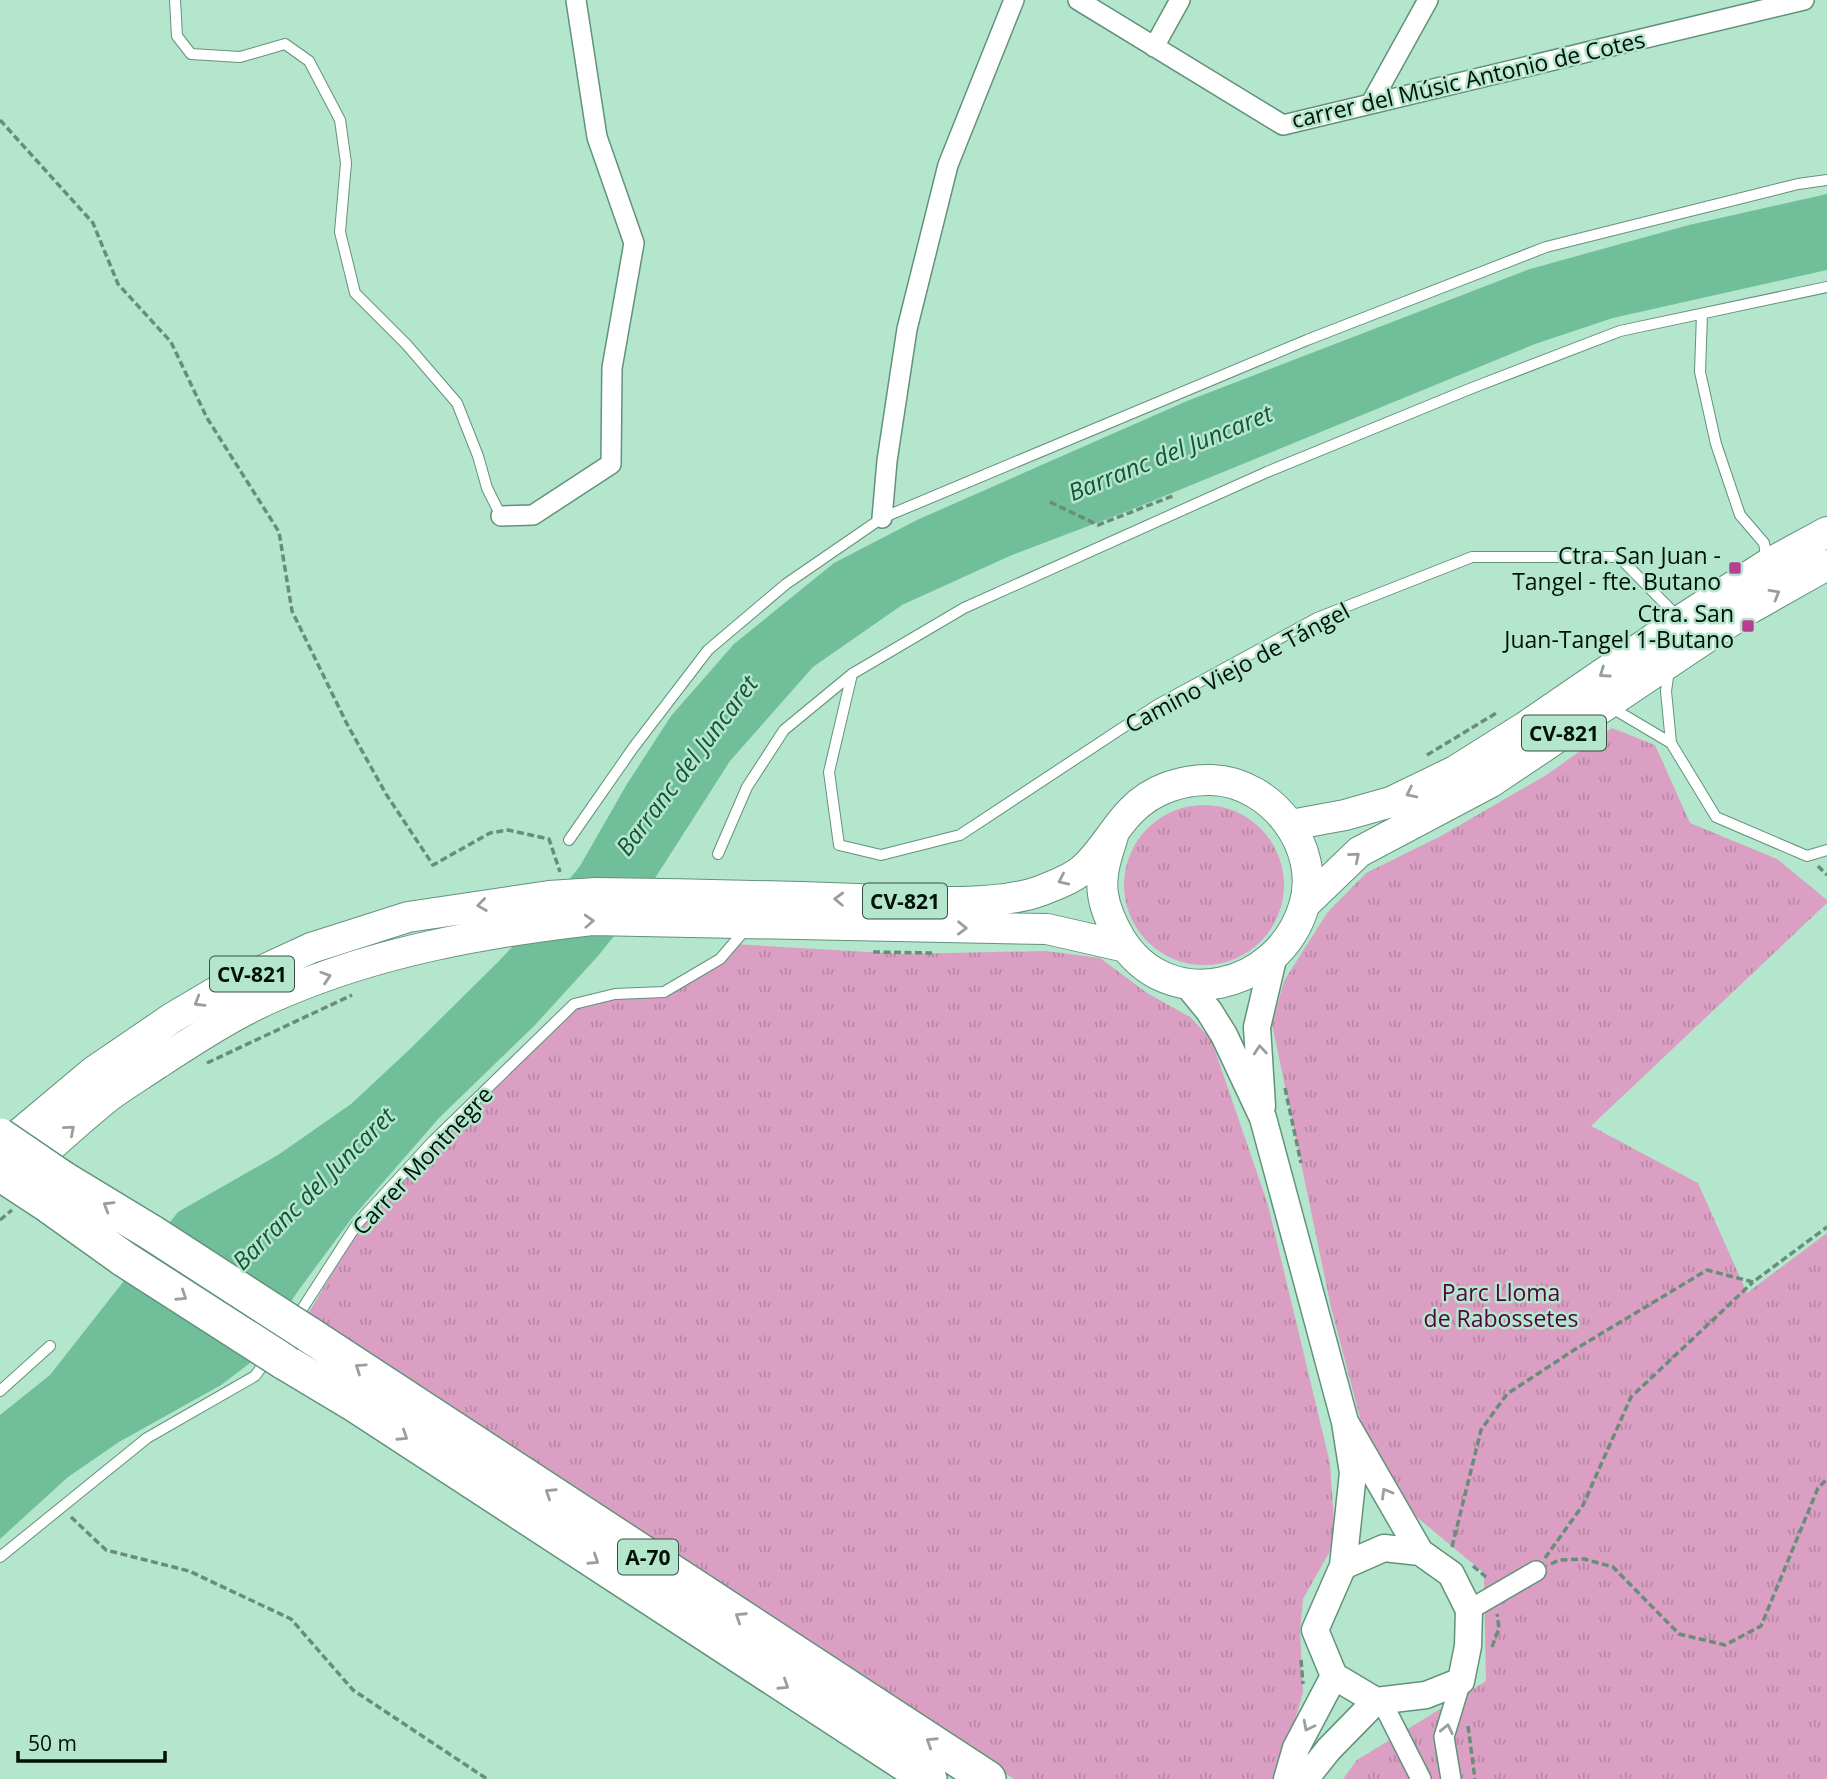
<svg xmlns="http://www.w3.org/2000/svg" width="1827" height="1779" viewBox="0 0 1827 1779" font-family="'Open Sans',sans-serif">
	<defs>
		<pattern id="grass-tufts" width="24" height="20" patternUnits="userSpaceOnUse" patternTransform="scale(1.75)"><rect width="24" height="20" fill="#da9fc2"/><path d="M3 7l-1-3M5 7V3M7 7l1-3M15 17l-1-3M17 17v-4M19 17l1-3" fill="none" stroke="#b988a5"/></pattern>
	</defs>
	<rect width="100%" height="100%" fill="#b3e6cc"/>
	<path fill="url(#grass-tufts)" d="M1612 728 1655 745 1690 823 1777 859 1827 900V903L1591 1126 1698 1183 1747 1293 1827 1233V1779H1343L1357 1760 1486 1681 1484 1573 1413 1514 1361 1422 1331 1307 1272 1024 1284 981 1327 913 1366 873 1441 836 1548 774Z
		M1124 885a80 80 0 1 1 160 0a80 80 0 1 1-160 0Z
		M734 944 902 954 1046 951 1100 958 1147 993 1190 1017 1211 1039 1268 1205 1330 1463 1334 1523 1330 1551 1303 1599 1300 1631 1303 1692 1288 1745 1274 1779H1014L308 1314 361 1225 433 1141 574 1004 664 992Z"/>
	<path fill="#71bf9a" d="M1827 194V270L1613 318 1535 344 1128 511 1012 555 902 605 813 667 730 761 634 911 598 956 535 1025 439 1118 352 1218 298 1291 250 1363 221 1385 119 1442 68 1477 0 1539V1415L50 1375 178 1212 278 1155 351 1104 409 1050 498 962 534 924 580 866 627 784 671 716 734 644 834 563 917 520 1187 401 1530 269 1689 225Z"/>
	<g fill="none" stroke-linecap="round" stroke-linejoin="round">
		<g stroke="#62927b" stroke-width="12">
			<path id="lane" d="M175 0 177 36 191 54 240 57 285 44 309 61 340 120 346 163 340 232 355 293 407 345 457 403 478 456 487 488 501 516
				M1702 314 1700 372 1716 444 1740 515 1764 543 1767 561
				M1669 670 1666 691 1671 743 1716 817 1807 856 1827 850
				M852 674 829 772 839 845 881 855 960 835 1157 705 1317 618 1472 557H1619L1678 617
				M1612 708 1671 743
				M569 840 633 748 708 650 786 584 882 518 1307 340 1546 247 1798 184 1827 180
				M718 854 747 787 784 730 852 674 964 608 1267 472 1472 388 1620 331 1827 287
				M295 1320 357 1224 433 1141 574 1004 615 994 664 992 720 959 745 930
				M0 1391 50 1346
				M0 1557 147 1438 255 1376 268 1358"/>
		</g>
		<g stroke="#62927b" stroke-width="22">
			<path id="street" d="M1078 0 1283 125 1804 0
				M1154 47 1180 0
				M1371 103 1428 0
				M501 516 533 515 611 464 612 368 634 243 597 137 576 0
				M882 518 887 461 907 329 948 165 1014 0
				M1469 1610 1536 1571
				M1382 1702 1421 1779
				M1451 1779 1444 1737 1461 1681"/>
		</g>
		<g stroke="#62927b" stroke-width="29">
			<path id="secondary" d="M1186 983 1209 1011 1224 1035 1263 1118 1345 1422 1353 1473 1343 1566 1315 1630 1334 1676 1376 1701 1426 1695 1461 1681 1468 1646 1469 1610 1451 1574 1420 1552 1345 1422
				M1262 1106 1257 1027 1273 959
				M1343 1566 1384 1548 1420 1552
				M1287 1779 1296 1748 1334 1676
				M1305 1779 1329 1749 1376 1701"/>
		</g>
		<g stroke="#62927b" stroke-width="32">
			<path id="primary" d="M1291 825 1345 815 1391 802 1455 771 1525 727 1681 620 1768 564 1827 532
				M1305 904 1359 852 1491 782 1749 609 1827 565
				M0 1150 93 1072 172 1018 216 992 311 948 408 917 549 896 596 893C683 894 770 896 857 899 907 901 994 908 1040 891 1053 886 1072 879 1082 870 1102 853 1114 828 1131 811 1152 789 1183 779 1212 780 1272 782 1322 848 1304 906 1279 990 1167 1016 1120 938 1112 924 1105 910 1103 894 1100 874 1107 855 1113 836
				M20 1174C49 1148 78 1121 108 1097 124 1085 141 1075 157 1064 197 1038 238 1011 282 993 380 951 486 932 592 920L1047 929 1126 947"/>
		</g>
		<g stroke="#62927b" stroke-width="38">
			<path id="highway" d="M63 1179 152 1233
				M50 1206 124 1259
				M308 1334 988 1779
				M283 1361 358 1406 929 1779"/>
		</g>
		<path stroke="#698d7b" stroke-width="3.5" stroke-dasharray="7 3.5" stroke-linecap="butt" d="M0 120 93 223 118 284 171 342 207 418 279 532 292 611 347 724 386 794 433 865 490 833 508 830 549 839 560 872
			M1050 502 1098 525 1175 495
			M1427 755 1498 712
			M1818 866 1827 875
			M873 952 932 953
			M207 1063 352 995
			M1285 1088 1301 1163
			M0 1220 12 1210
			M71 1517 106 1550 189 1571 291 1619 353 1690 487 1779
			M1452 1547 1481 1430 1507 1394 1574 1350 1707 1270 1753 1282 1827 1227
			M1545 1558 1583 1505 1631 1397 1752 1283
			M1551 1564 1559 1560 1584 1559 1613 1567 1679 1634 1725 1645 1761 1626 1818 1488 1827 1479
			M1473 1566 1486 1577
			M1492 1647 1499 1628 1497 1614
			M1301 1660 1303 1684
			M1468 1726 1475 1779"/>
		<use href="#lane" stroke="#fff" stroke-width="10"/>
		<use href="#street" stroke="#fff" stroke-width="19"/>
		<use href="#secondary" stroke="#fff" stroke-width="26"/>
		<use href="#primary" stroke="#fff" stroke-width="30"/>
		<use href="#highway" stroke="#fff" stroke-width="35"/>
		<g stroke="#62927b" stroke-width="38" stroke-linecap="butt">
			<path id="highway-bridge" d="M0 1136 63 1179
				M0 1173 50 1206
				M152 1233 308 1334
				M124 1259 283 1361"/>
		</g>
		<use href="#highway-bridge" stroke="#fff" stroke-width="35"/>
	</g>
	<defs><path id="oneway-chevron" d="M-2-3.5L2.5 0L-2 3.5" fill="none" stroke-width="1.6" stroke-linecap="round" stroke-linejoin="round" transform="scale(1.75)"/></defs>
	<g stroke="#999f9c">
		<use href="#oneway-chevron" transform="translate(1775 594) rotate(-30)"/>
		<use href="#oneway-chevron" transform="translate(1604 673) rotate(145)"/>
		<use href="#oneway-chevron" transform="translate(1411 793) rotate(154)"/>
		<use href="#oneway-chevron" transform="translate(1355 857) rotate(-40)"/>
		<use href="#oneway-chevron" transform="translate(1063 880) rotate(155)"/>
		<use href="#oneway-chevron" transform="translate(839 899) rotate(-178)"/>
		<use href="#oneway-chevron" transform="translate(482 905) rotate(172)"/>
		<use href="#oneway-chevron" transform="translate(589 921) rotate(-3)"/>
		<use href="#oneway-chevron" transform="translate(962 928) rotate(1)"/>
		<use href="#oneway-chevron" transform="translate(326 977) rotate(-18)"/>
		<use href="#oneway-chevron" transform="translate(199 1002) rotate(149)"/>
		<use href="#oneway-chevron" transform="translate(1260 1050) rotate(-95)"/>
		<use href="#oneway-chevron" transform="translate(70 1130) rotate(-41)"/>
		<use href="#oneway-chevron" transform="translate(108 1206) rotate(-149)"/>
		<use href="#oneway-chevron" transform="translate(182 1296) rotate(33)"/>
		<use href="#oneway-chevron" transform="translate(360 1368) rotate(-146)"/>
		<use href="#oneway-chevron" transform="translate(403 1436) rotate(33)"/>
		<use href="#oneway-chevron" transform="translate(550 1493) rotate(-147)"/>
		<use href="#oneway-chevron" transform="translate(1386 1493) rotate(-120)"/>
		<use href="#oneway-chevron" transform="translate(594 1560) rotate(33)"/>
		<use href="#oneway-chevron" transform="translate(740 1617) rotate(-147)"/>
		<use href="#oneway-chevron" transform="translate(784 1685) rotate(33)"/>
		<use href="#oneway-chevron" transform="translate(1308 1726) rotate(117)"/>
		<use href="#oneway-chevron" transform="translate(1447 1729) rotate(-78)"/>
		<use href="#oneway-chevron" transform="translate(931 1742) rotate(-147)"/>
	</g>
	<g fill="#b73e91" stroke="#b3e6cc" stroke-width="2.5">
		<rect x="1728" y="561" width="14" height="14" rx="3.5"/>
		<rect x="1741" y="619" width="14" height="14" rx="3.5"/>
	</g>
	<g text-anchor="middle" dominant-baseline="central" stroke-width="5" stroke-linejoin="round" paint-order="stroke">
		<g fill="#b3e6cc" stroke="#365043" stroke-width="2">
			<rect x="1522" y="715.5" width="84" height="35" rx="5"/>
			<rect x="863" y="883.5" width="84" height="35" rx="5"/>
			<rect x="210" y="956.5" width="84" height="35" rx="5"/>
			<rect x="618" y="1539.5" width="60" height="35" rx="5"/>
		</g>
		<g font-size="21" font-weight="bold" fill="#011008">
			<text x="1564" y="733">CV-821</text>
			<text x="905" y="901">CV-821</text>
			<text x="252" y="974">CV-821</text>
			<text x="648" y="1557">A-70</text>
		</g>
		<g font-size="23" fill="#011008" stroke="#b3e6cc">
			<text transform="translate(1468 79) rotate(-13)">carrer del Músic Antonio de Cotes</text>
			<text transform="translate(1237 667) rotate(-28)">Camino Viejo de Tángel</text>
			<text transform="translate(422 1160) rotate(-47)">Carrer Montnegre</text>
		</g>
		<g font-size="23" fill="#011008" stroke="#b3e6cc" text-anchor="end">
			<text x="1721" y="555">Ctra. San Juan -<tspan x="1721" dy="26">Tangel - fte. Butano</tspan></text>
			<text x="1734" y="613">Ctra. San<tspan x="1734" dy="26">Juan-Tangel 1-Butano</tspan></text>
		</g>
		<g font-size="23" fill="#54033f" stroke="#b3e6cc">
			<text x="1501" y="1292">Parc Lloma<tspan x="1501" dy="26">de Rabossetes</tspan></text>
		</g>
		<g font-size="24" font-style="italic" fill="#145239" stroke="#b3e6cc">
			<text transform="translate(1170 452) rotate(-22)">Barranc del Juncaret</text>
			<text transform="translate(686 765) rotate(-53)">Barranc del Juncaret</text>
			<text transform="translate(313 1188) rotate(-45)">Barranc del Juncaret</text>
		</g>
	</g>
	<path d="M18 1751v10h147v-10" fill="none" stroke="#011008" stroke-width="3.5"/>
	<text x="28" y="1751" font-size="21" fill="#011008" stroke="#b3e6cc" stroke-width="5" paint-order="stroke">50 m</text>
</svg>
